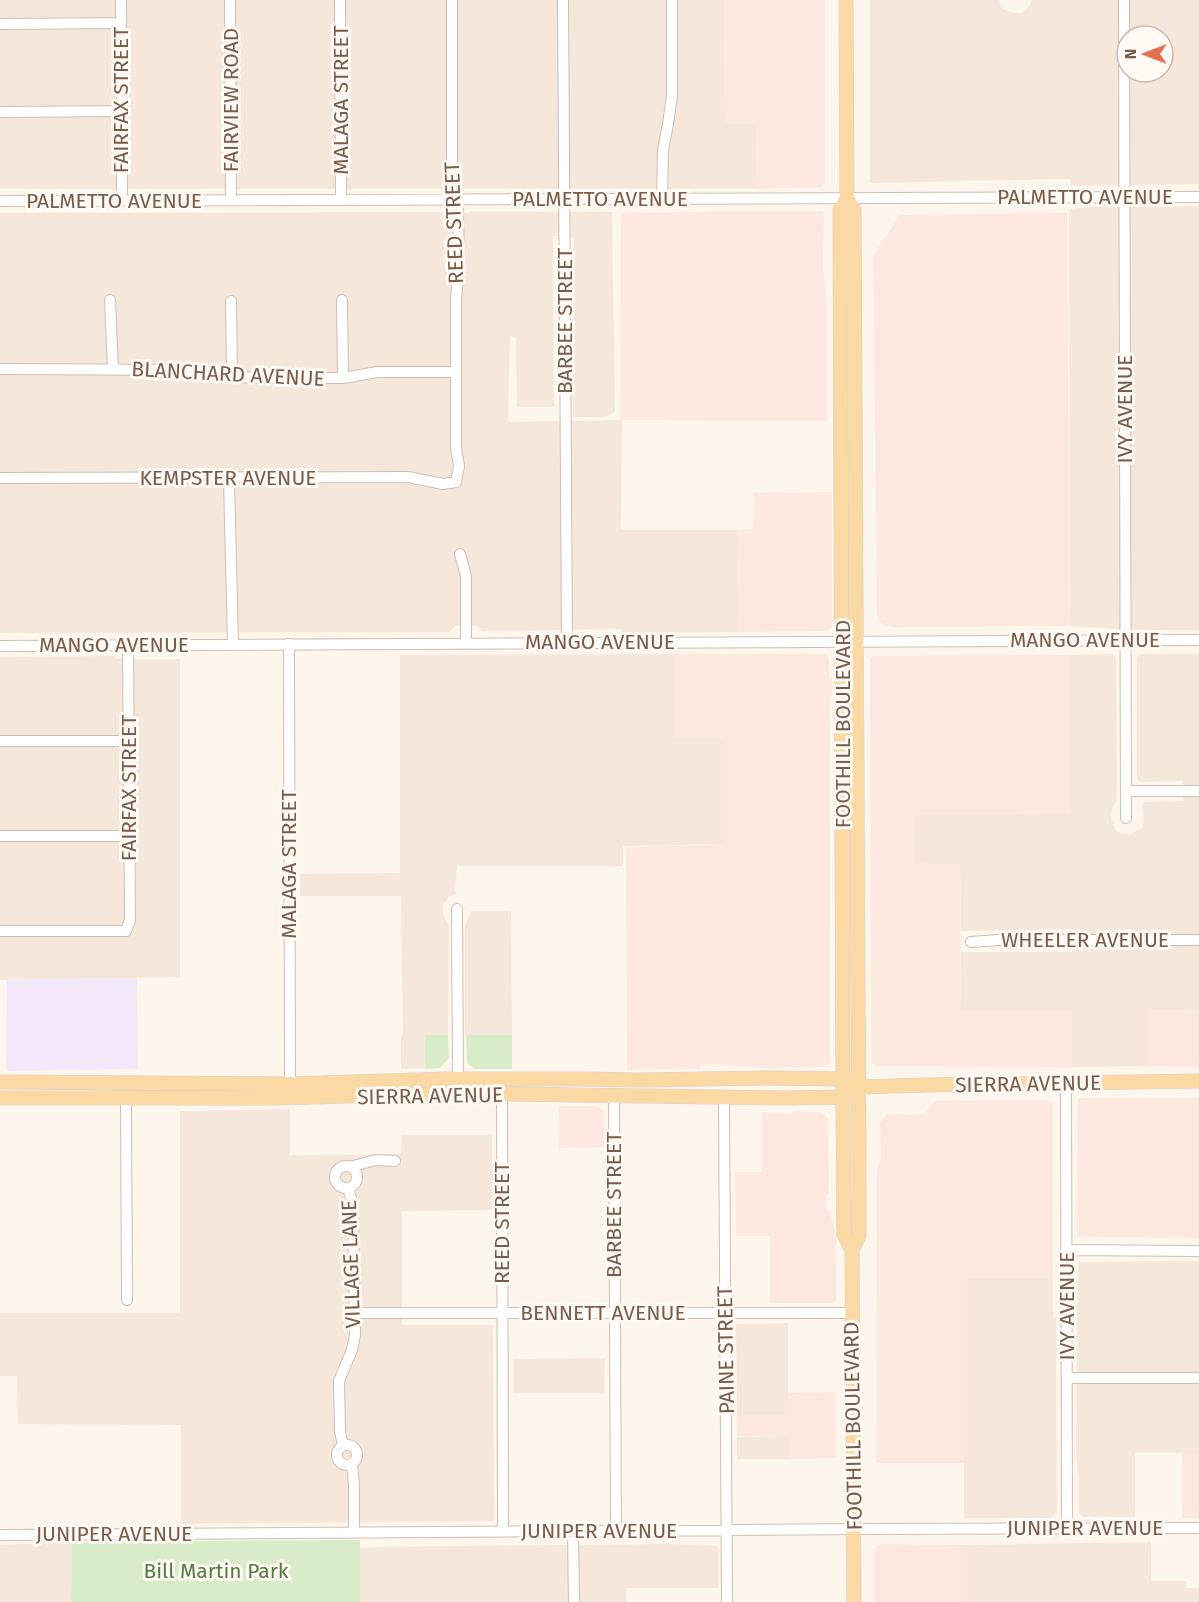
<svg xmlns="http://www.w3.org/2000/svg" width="1199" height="1602" viewBox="0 0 1199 1602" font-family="'Fira Sans',sans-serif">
	<rect width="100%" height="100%" fill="#fdf6ec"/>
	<path fill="#f5e8da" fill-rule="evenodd" d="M0 0H724L725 123 756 124 757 189H0Z
		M870 0H999L1002 8 1007 11 1015 13H1022L1029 7 1032 0H1199V184L1071 186 1070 179 870 183ZM1127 36H1163V72H1127Z
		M1106 205 1116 207 1199 206V630H1136L1070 626 1069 209Z
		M471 211 612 212 615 412 606 417H573L574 237 553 236 554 407H517L516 338 510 336 508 422 622 420 621 530H737L738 632 622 633 621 629 482 631 478 626H455L450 632 0 633V213L444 212 469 213Z
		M673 654V738H724V844L623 846V866H457L455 891 457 894 449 897 443 904V914L449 926 448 1035H425V1069H401V1036L403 1035 401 896H300V874L400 873V655Z
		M1113 654 1116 658 1117 800 1112 809 1111 819 1116 831 1129 835 1143 827 1144 814 1142 806 1145 802 1183 801V781L1140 782 1137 780V659L1140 654H1199V1011H1185L1184 1009H1148L1147 1066 1072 1067V1010H961V952H1072L1073 929 961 931 960 864H914V815L1071 814V655Z
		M115 656 116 659H180V977L0 980V657Z
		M471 911H511L512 1035H465V926Z
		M290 1109V1155L401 1154 402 1135H492V1210L402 1211V1325H493L494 1521 181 1524V1425L18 1424 17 1376H0V1313H180V1111Z
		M1199 1261V1453H1135V1517H1083L1079 1513V1481L1076 1452 1078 1262Z
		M964 1279H1053V1317L1056 1318 1057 1511 1052 1518H964Z
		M788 1323V1415H737L736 1326 737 1324Z
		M605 1358 604 1393H514V1359Z
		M789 1436V1459H737V1437Z
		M72 1542 71 1602H0V1545Z
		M1151 1542V1581H1187L1186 1588H1199V1602H964V1545Z
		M671 1544 718 1546V1588H627L626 1602H360V1547Z"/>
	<path fill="#fde8e0" d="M724 0H825V184L821 187 757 189 756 124 725 123Z
		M749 211H818L823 212 824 216 823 266 826 293 827 324V421L620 420 621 213Z
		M1067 213 1070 626 892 627 882 623 877 618 873 256 900 215Z
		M832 492V626L827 631 738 632 737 530 753 529 754 493Z
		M673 654H825L829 658V677L832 678V696L830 697V1064L824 1067 768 1068 709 1064 700 1065V1069L627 1070 626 848 724 844V738H673Z
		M1071 655V814L915 815 914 863 960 864 961 1010H1072V1067L875 1066 872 1063 871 1005 870 658 881 656Z
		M1147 1009H1185V1011H1199V1067L1147 1066Z
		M1078 1098H1199V1238L1077 1237Z
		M936 1101H1052L1053 1102V1279H964V1463H876L877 1169 881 1157 880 1122 888 1114 923 1115Z
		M559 1106H596L604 1110V1147L559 1148Z
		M794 1111 819 1112 828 1118 829 1194 826 1196V1210L830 1212 836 1236V1300L833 1303H770V1236H736L735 1172H762V1112L791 1114Z
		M836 1392V1458L789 1459V1436H737V1415H788V1393Z
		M1182 1453H1199V1518H1182Z
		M880 1544 964 1545V1602H874V1549Z"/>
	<path fill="#f3e8fa" d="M137 978 138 1069 6 1071 7 980Z"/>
	<path fill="#d8ecc9" d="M425 1035H448L449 1058 440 1068 425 1069Z
		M466 1035H512V1069H474L467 1063Z
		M360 1540V1602H71L72 1542Z"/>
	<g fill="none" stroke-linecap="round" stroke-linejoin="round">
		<g stroke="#d1beb0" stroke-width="12">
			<path id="minor" d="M121 0 122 201
				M230 0 231 200
				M340 0 341 200
				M563 0 567 643
				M1124 0 1126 818
				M0 24 121 23
				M0 112 122 111
				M662 199 663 150 668 124 672 96V0
				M0 201 1199 197
				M110 300 113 369
				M342 300 343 378
				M231 301 232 377
				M0 369 194 370 232 377 261 378H343L377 372H456
				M0 478 408 477 443 484 456 482 459 466 456 448V298L459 271 458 210 452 199V0
				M229 478 233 645
				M460 554 466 576V643
				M289 644 290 1084
				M0 646 1199 640
				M0 741H128
				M1127 791H1199
				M0 836H128
				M457 909 458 1085
				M0 931H126L130 920 128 645
				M971 942 998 940H1199
				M1066 1083 1067 1528
				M502 1094 503 1531
				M614 1095 616 1531
				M126 1098 127 1300
				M724 1098 727 1602
				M335 1177a11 11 0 1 1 22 0a11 11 0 1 1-22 0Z
				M350 1167 375 1160 395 1161
				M1066 1250 1199 1251
				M355 1313H852
				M1067 1378H1199
				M337 1455a10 10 0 1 1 20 0a10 10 0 1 1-20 0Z
				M343 1445 340 1432 339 1381 352 1350 355 1335 353 1205 348 1188
				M352 1464 354 1485V1532
				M573 1531 574 1602
				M0 1535 870 1529 1199 1528"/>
		</g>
		<g stroke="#dad1cd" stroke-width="15">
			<path id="major" d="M846 0 847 198 840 210 843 1097 844 1235 852 1250 854 1602
				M847 198 854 210 859 1179V1236L852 1250
				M0 1082 290 1084 448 1079H580L639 1080 765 1078 844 1079 851 1083
				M0 1098H276L381 1095 502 1094 784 1098 843 1097 858 1087 927 1085 1199 1081"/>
		</g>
		<use href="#minor" stroke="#fff" stroke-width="10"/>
		<use href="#major" stroke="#fbd9a5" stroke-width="14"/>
	</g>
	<g text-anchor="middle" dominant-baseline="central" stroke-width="6" stroke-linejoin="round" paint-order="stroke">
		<g font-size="21" fill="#7a5c4d" stroke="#fffaf3">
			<text transform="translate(121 100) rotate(-90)">FAIRFAX STREET</text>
			<text transform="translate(231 100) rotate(-90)">FAIRVIEW ROAD</text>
			<text transform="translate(341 100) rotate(-90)">MALAGA STREET</text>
			<text x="1085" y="197">PALMETTO AVENUE</text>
			<text x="600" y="199">PALMETTO AVENUE</text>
			<text x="114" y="201">PALMETTO AVENUE</text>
			<text transform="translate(454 223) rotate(-92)">REED STREET</text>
			<text transform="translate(565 321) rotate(-90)">BARBEE STREET</text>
			<text transform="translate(228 374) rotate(3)">BLANCHARD AVENUE</text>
			<text transform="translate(1125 409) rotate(-90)">IVY AVENUE</text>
			<text x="228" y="478">KEMPSTER AVENUE</text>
			<text x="1085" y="640">MANGO AVENUE</text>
			<text x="600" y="642">MANGO AVENUE</text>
			<text x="114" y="645">MANGO AVENUE</text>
			<text transform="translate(843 724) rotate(-90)">FOOTHILL BOULEVARD</text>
			<text transform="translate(129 788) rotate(-90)">FAIRFAX STREET</text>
			<text transform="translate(289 864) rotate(-90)">MALAGA STREET</text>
			<text x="1085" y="940">WHEELER AVENUE</text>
			<text transform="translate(1028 1084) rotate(-1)">SIERRA AVENUE</text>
			<text transform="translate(430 1096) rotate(-1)">SIERRA AVENUE</text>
			<text transform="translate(614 1205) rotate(-90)">BARBEE STREET</text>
			<text transform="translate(502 1223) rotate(-90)">REED STREET</text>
			<text transform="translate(351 1264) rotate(-92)">VILLAGE LANE</text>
			<text transform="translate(1067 1306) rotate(-90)">IVY AVENUE</text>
			<text x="603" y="1313">BENNETT AVENUE</text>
			<text transform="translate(726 1350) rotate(-91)">PAINE STREET</text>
			<text transform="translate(853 1426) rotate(-91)">FOOTHILL BOULEVARD</text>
			<text x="1085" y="1528">JUNIPER AVENUE</text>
			<text x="599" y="1531">JUNIPER AVENUE</text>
			<text x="114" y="1534">JUNIPER AVENUE</text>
		</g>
		<g font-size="21" fill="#537a41" stroke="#fffaf3">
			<text x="216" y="1571">Bill Martin Park</text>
		</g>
	</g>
	<g transform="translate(1145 54) rotate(270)"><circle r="28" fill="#fffaf3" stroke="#cabbb1" stroke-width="1.5"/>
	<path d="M0-4.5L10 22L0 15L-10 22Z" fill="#e76f51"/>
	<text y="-9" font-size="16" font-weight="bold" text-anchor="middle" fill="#7a5c4d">N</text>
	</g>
</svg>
